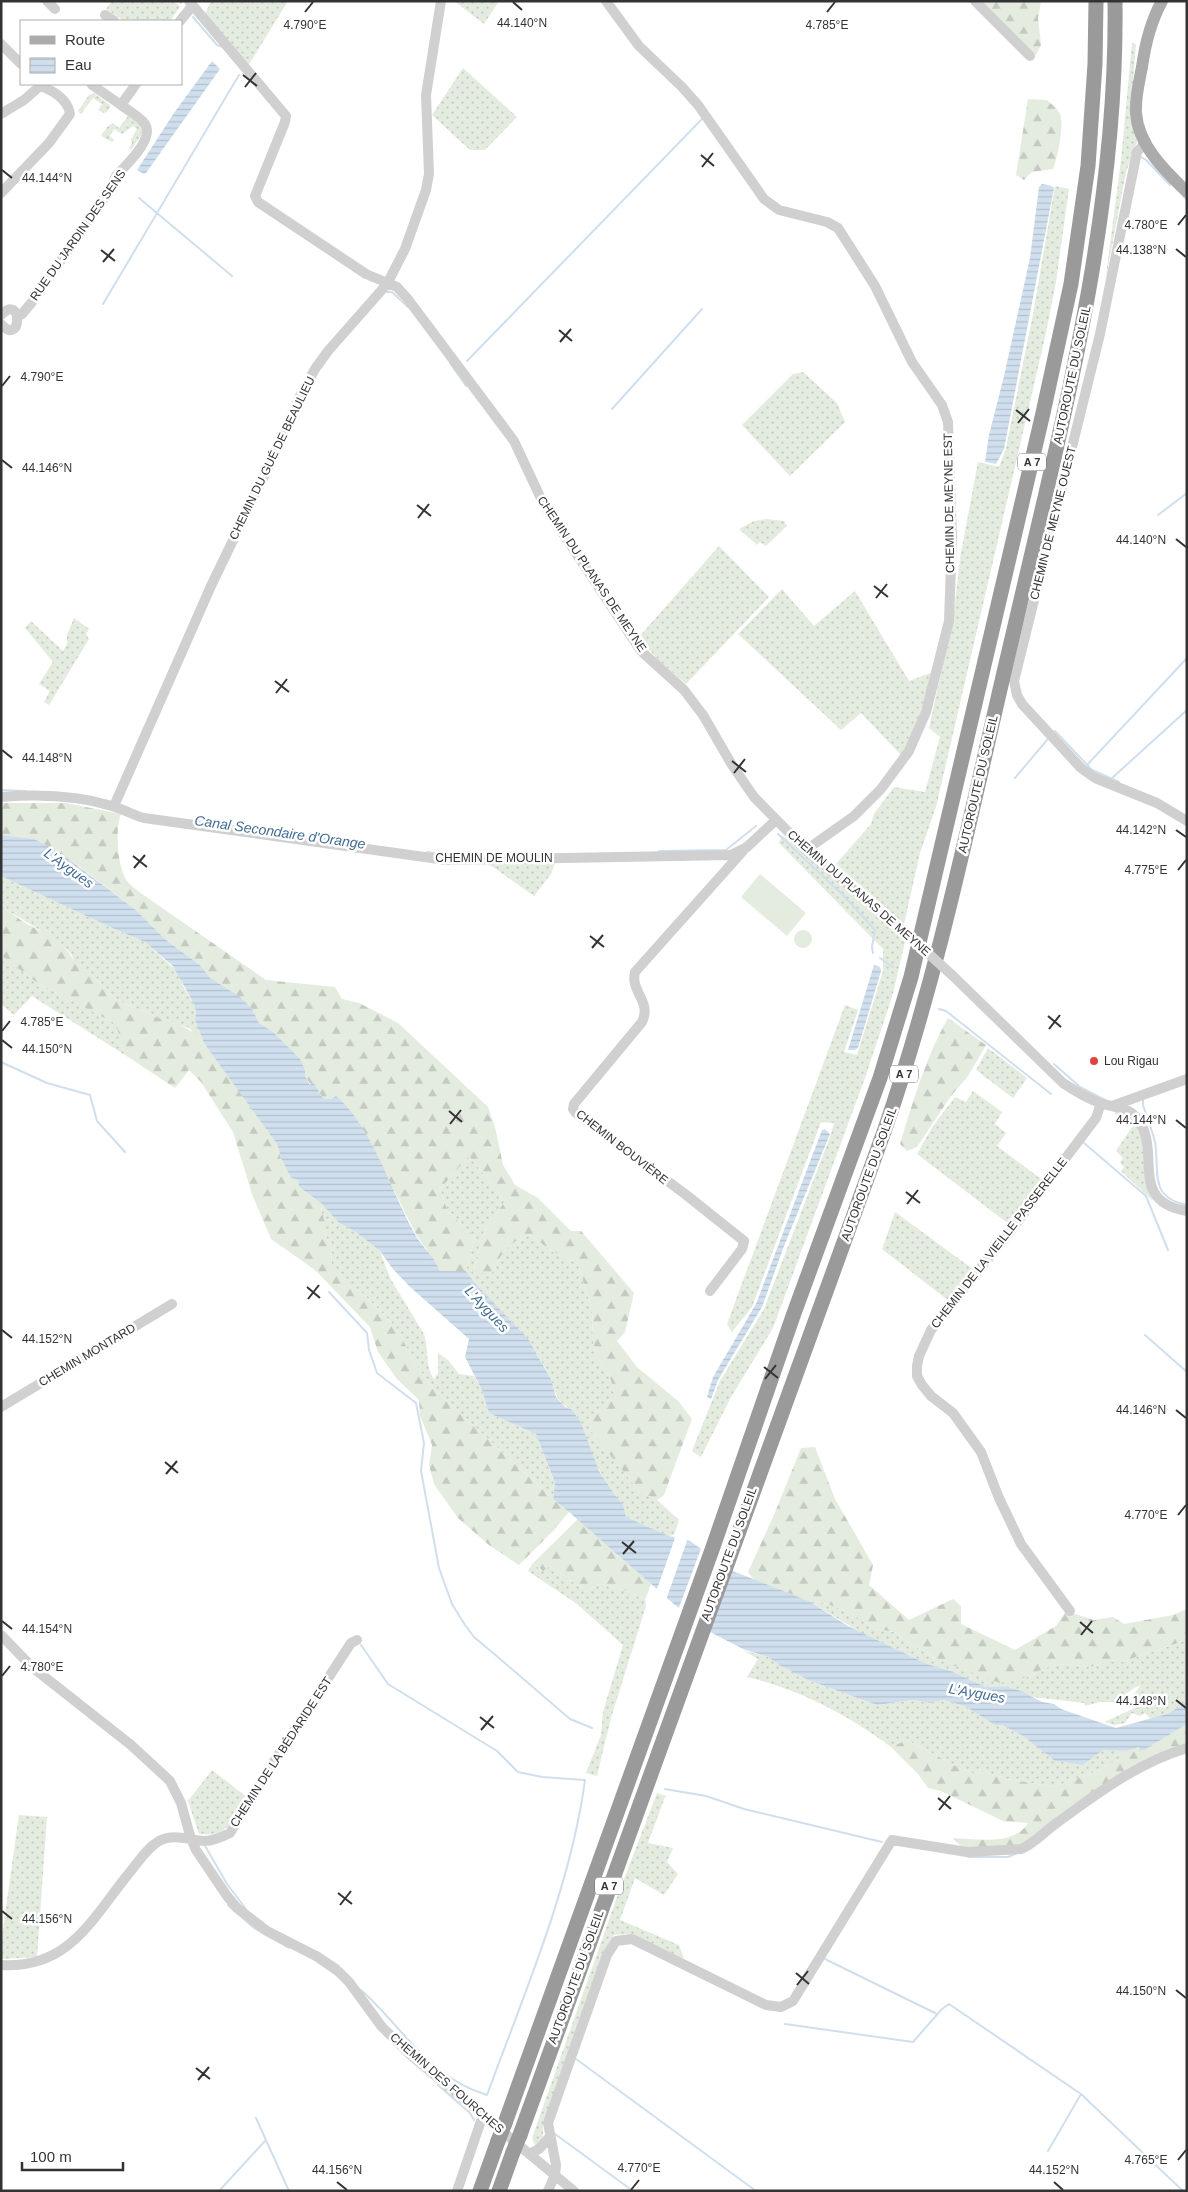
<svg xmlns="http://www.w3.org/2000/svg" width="1188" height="2192" viewBox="0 0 1188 2192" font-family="Helvetica,sans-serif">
	<defs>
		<pattern id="grass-dots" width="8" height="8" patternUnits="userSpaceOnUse" patternTransform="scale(1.25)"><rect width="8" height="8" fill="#e4ebdf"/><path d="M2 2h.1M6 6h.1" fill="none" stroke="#c4cac0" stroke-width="1.8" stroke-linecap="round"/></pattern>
		<pattern id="forest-firs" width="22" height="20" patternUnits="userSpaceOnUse" patternTransform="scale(1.25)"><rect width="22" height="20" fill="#e4ebdf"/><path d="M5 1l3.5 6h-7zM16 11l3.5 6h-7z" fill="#c4cac0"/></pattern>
		<pattern id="water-rules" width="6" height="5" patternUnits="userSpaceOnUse" patternTransform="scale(1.25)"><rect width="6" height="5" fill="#d0dfed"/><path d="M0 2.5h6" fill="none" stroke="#b3c0cc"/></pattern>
	</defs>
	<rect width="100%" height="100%" fill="#fff"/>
	<path fill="url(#grass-dots)" d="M112 1H175L180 7 170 21H124L106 9Z
		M211 1H288L248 66 205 14Z
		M454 1H499L484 24Z
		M1132 43 1136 44 1130 117 1138 139 1126 172 1105 283 1121 160Z
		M463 68 517 117 485 150H470L432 115Z
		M94 93 111 106 107 112 104 113 98 110 102 104 93 98 81 114 78 111 89 95Z
		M128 116 140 125 144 131 131 150 129 148 132 143 131 139 137 129 133 126 122 134 114 129 110 136 114 140 112 142 101 136 108 126 113 123 119 128Z
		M1055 186 1069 189 1056 282 1046 333 936 807 920 853 904 924 836 864 871 824 874 814 894 787 925 792 940 737 929 728 954 613 960 558 978 462 999 467 1006 448 1033 314Z
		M803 372 837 403 845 422 790 476 742 425 793 374Z
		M766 519 784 521 787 526 766 546 760 542 757 545 739 529 754 521Z
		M719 546 769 597 686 684 658 660 639 637Z
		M782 589 814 626 855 591 909 681 933 672 912 739 901 755 861 713 841 730 738 634Z
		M74 618 89 629 86 634 89 639 49 705 44 702 50 691 39 684 53 662 25 628 31 621 63 651 67 644V635Z
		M782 835 875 914 905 942 892 997 865 1078 773 1328 731 1397 701 1457 692 1451 720 1381 764 1309 830 1137 834 1123 821 1122 752 1307 732 1332 727 1324 845 1005 858 1010 844 1052 857 1055 883 971V949L779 843Z
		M483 863H555L551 874 534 896 493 867Z
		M1 876 110 927 145 942 178 972 183 986 193 1002 196 1011 195 1020 204 1043 189 1028 161 1019 117 1000 94 977 73 963C73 960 73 957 72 955 66 945 13 913 1 907Z
		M1 955 36 982 117 1024 125 1055 32 996 14 1015 1 1004Z
		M988 1048 1027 1078 1013 1098 976 1070Z
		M973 1091 1002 1112 995 1124 1006 1133 997 1146 1045 1182 1010 1225 917 1154 933 1126 955 1097 966 1102Z
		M1115 1110C1120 1112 1127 1112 1130 1115 1147 1126 1147 1181 1153 1201L1121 1171 1124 1167 1120 1162 1123 1158 1116 1151 1134 1124 1115 1114Z
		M469 1156 505 1201 484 1231 473 1273H492C502 1252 508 1242 531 1235L550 1250 578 1264 592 1310 593 1342 596 1357 610 1376 614 1393 602 1410 589 1417 591 1431 640 1492 657 1500 679 1520 674 1535 669 1536 626 1517C622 1501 609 1488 601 1473 589 1453 581 1430 571 1409 557 1403 555 1392 551 1379 548 1372 542 1363 538 1356 518 1323 488 1301 466 1271L475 1237 448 1212 440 1189Z
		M321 1203 338 1222 356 1232 380 1251 390 1278 424 1334C429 1349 425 1367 434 1379L438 1373V1353L448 1360 459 1374 474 1376 482 1390 489 1413 536 1434 555 1484 553 1499 432 1387 414 1362 399 1332 392 1323 361 1292 348 1286 332 1265 331 1248 323 1229Z
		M895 1212 974 1270 949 1301 882 1249Z
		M533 1563 542 1571 550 1566 587 1592 598 1584 628 1591 645 1600 646 1606 611 1718 597 1776 586 1773 601 1735 603 1712 623 1645 577 1604 528 1571Z
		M809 1601 821 1602 847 1611 876 1629 895 1632 912 1646 924 1650 936 1659 1018 1678 1033 1676 1038 1671 1051 1666 1065 1664 1090 1667 1106 1662H1121L1187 1640V1702L1167 1714 1151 1719 1145 1713 1140 1716 1132 1713 1125 1723 1114 1725 1104 1722 1135 1708 1137 1705 1133 1695 1141 1685 1134 1688 1115 1702H1100L1085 1706 1084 1703 1033 1697 1003 1686 986 1687 951 1671 927 1664 860 1632Z
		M743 1650 768 1657 779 1665 808 1680 877 1705 913 1700 929 1703 943 1700 966 1706 995 1725H1002L1023 1736 1055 1761 1083 1765 1103 1750H1121V1758L1095 1772 1054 1787 1007 1779 986 1772 973 1773 963 1770 907 1740 891 1747C849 1715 798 1689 747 1677L758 1659Z
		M212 1770 247 1797C233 1820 230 1837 199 1834L188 1801Z
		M657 1793 667 1796 665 1797 648 1843 673 1848 667 1862 678 1874 664 1895 635 1878 620 1920 679 1945 684 1959 629 1934 614 1935 606 1949 543 2127V2143L536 2148 532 2138 616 1900Z
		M19 1815 47 1817 37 1957 1 1959V1943Z"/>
	<path fill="url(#forest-firs)" d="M979 1H1041L1038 18 1041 45 1036 55Z
		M1028 99 1047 100C1051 104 1058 109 1060 114 1064 127 1058 156 1053 169L1032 172 1024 180 1016 175Z
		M1 803H66L121 814C115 829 117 867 127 881 130 885 137 890 142 894L266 980 335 987 342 999 359 1003 398 1023 488 1107 495 1127 503 1165 515 1185 538 1198 571 1231H581L634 1293 625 1332 617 1341 637 1367 678 1401 692 1419 664 1495 657 1500 640 1492 602 1445 591 1431 589 1417 602 1409 614 1393 610 1376 596 1357 593 1342 592 1310 578 1264 550 1250 531 1235C508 1242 502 1252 492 1273H473L484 1231 505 1201 469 1156 440 1189 448 1212 475 1237 466 1271H440L437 1264 417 1236 369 1141 342 1101 323 1098 313 1083 311 1085 305 1076V1070L273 1032 259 1023 252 1009 210 978 200 965 166 940 137 911 80 867 70 860 15 837 1 835Z
		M1 907C12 912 20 921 31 926 46 934 69 945 74 963L94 977 117 1000 161 1019 177 1023 196 1034 215 1057 277 1144 281 1158 291 1178 298 1180 299 1187 321 1203V1209L326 1227 323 1229 331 1248 332 1264 348 1286 361 1292 392 1323 399 1332 414 1362 432 1387 553 1499 569 1512 553 1531 519 1565 489 1545 458 1518 434 1484 429 1465 432 1445 420 1416 419 1400 397 1379 378 1352 370 1327 315 1270 271 1239 252 1194 233 1132 201 1082 189 1070 175 1088 125 1055 116 1024 36 982 1 955Z
		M948 1018 986 1045 968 1076 951 1096 917 1147 907 1151 900 1144C913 1101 926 1057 948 1018Z
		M815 1447 835 1499 873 1565 869 1585 909 1620 953 1599 961 1606V1624L1015 1650 1056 1626 1066 1611 1094 1620 1113 1617 1124 1624 1173 1615 1187 1609V1640L1121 1662H1106L1090 1667 1065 1664 1051 1666 1038 1671 1033 1676 1000 1683 936 1659 924 1650 912 1646 895 1632 876 1629 847 1611 821 1602 809 1601 754 1580 748 1572 774 1515 801 1448Z
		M578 1519 651 1584 645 1600 628 1591 598 1584 587 1592 550 1566 543 1571 533 1563Z
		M1187 1724V1745L1176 1748 1020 1845 964 1849 953 1838C976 1839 1014 1846 1028 1823L1003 1821 941 1791 928 1788 918 1774 891 1747 907 1740 963 1770 973 1773 986 1772 1007 1779 1054 1787 1095 1772 1120 1758 1121 1750 1152 1745Z"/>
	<path fill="#e4ebdf" d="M760 874 806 913 787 936 741 897Z
		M794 939a9 9 0 1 1 18 0a9 9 0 1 1-18 0Z"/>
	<path fill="url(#water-rules)" d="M212 61 220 69 146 173 144 174 137 170 174 113Z
		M1042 184 1052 186 1054 188 1004 449 996 464 985 462 989 435 1004 376 1030 258 1039 187Z
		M1 835 34 839 58 851 137 911 166 940 200 965 210 978 240 997 252 1009 259 1023 273 1032 300 1059 305 1070V1076L310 1085 313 1082 323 1098 331 1099 336 1096C372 1126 392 1194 416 1236 423 1248 435 1257 440 1271H466L475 1283 528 1339 551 1379 556 1397 565 1407 571 1409 580 1421 599 1471 615 1495 623 1505 626 1517 669 1536 690 1541 730 1570 809 1601 848 1626 927 1664 951 1671 986 1687 1003 1686 1021 1691 1042 1702 1054 1704 1061 1709 1116 1728 1167 1714 1187 1702V1724L1144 1750 1140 1751 1139 1747 1125 1751 1103 1750 1083 1765 1055 1761 1023 1736 1002 1725H995L965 1706 943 1700 930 1703 913 1700 877 1705 808 1680 779 1665 768 1657 743 1649 712 1633 675 1605 569 1512 553 1499 555 1483 536 1434 489 1413 482 1390 465 1357 469 1339 409 1286 393 1269 380 1251 356 1232 338 1222 321 1203 299 1187 298 1180 291 1178 281 1158 277 1144 204 1043 195 1020 196 1011 193 1002 173 966 145 942 110 927 1 876Z
		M874 965 880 967 881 971 858 1048 855 1050H848Z
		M825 1129 830 1134 784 1246 762 1307 718 1380 711 1399 707 1397 713 1377 756 1304 822 1130Z"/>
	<path fill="#fff" d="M676 1535 688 1538 666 1600 656 1592Z
		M702 1546 721 1561 709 1634 678 1610Z"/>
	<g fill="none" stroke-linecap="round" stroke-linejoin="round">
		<path stroke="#d0dfed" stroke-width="2" d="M179 1 181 3
			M193 17 217 45 223 47
			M1139 156 1146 160 1170 185
			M1183 196 1187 200
			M139 198 232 276
			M387 292H392L408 307
			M103 304 239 75
			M467 361 702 119
			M450 363 466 386
			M612 409 702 309
			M1158 515 1187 493
			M1055 731 1092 770 1119 782
			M1087 765 1187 658
			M1015 778 1047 740
			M1111 779 1187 710
			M1 790 26 791
			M778 834 843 895 875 930 872 947 873 953
			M659 851 726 850 756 826
			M427 852 441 854
			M880 958 893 967
			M939 1009 946 1011 1051 1094
			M1 1062 47 1083 90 1095 97 1121 125 1152
			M1054 1064 1080 1087 1105 1100
			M1143 1100V1105C1147 1117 1152 1130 1155 1142 1160 1172 1148 1197 1187 1205
			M1084 1143 1146 1196 1168 1250
			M329 1292 367 1333 369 1350 377 1373 416 1403 424 1443 421 1471 439 1568 452 1604 465 1625 474 1637 499 1658 570 1719 592 1728
			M1145 1335 1187 1372
			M361 1645 388 1684 497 1751 518 1772 542 1777 585 1780C571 1886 524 1994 487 2095 426 2076 405 2029 361 1990
			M665 1789 706 1796 744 1809 882 1842
			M204 1844 227 1884 246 1909
			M968 1857H1008L1015 1854
			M228 1905 254 1928 289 1948
			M318 1952 339 1966
			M825 1959 937 2014
			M785 2024 913 2042 942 2009 949 2004 1081 2094 1183 2191
			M576 2059 756 2191
			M438 2085 470 2113 474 2120
			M256 2118 289 2191
			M555 2134 633 2191
			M1048 2151 1081 2094
			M219 2191 265 2141"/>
		<path stroke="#d0d0d0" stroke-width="10" d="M47 1 55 9
			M189 1 286 116 285 122 255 196 258 202 366 274 397 287 407 298 514 441 544 505 641 651 684 690 703 715 732 765 754 797 806 850 900 928
			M606 1 639 46 682 87 698 105 764 199 779 210 827 222 838 228 875 286 912 362 942 405 948 422 952 538 949 621 926 712 909 751 881 789 854 816 806 850
			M975 1 1030 56
			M105 15 114 21
			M180 21 193 5
			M1 44 21 64
			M92 85 121 105
			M1 114 24 100 40 86 39 84
			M1146 142 1137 152 1100 334 1014 681 1017 695 1022 704 1081 768 1095 778 1157 803 1187 821
			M1 193 49 143 70 114C68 99 52 90 40 86
			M1 315C23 292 22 348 1 324
			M18 316 22 314 32 302 112 187C113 184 114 179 116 176 125 166 155 139 145 124 140 117 129 111 121 105L136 84
			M1 797C38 794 76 795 112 806 123 809 133 815 144 818L446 860 731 855 747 847 776 820
			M114 806 211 586 276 451 300 396 315 369 328 351 387 284 405 249 426 190 429 174 426 95 441 1
			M952 975 1063 1083C1075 1091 1086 1098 1100 1103 1111 1107 1127 1107 1135 1116 1165 1148 1125 1201 1187 1211
			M1112 1106 1187 1079
			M710 1291 742 1249 744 1241 685 1194 576 1113 573 1109 574 1104 642 1022C652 1001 630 992 635 972L743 851
			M1 1407 172 1304
			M1070 1611 1021 1544 999 1498 981 1452 953 1413 931 1396 922 1385 917 1376V1366L919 1356 931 1330 1012 1229 1074 1147 1096 1118 1101 1103
			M1 1635 32 1667 131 1745 170 1781 181 1803 191 1839 196 1850 227 1896 237 1908 267 1931 316 1956 339 1972 349 1982 382 2027 414 2058 574 2191
			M1 1965C70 1969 92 1918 130 1872 139 1861 147 1848 159 1841 174 1833 189 1840 204 1841 213 1841 222 1837 230 1833L271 1766 351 1643 357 1640
			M529 2154 539 2149 550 2137
			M457 2191 483 2115
			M548 2191 555 2175 556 2165 548 2123 607 1955 616 1941 632 1939 766 2005 781 2007 793 2001 892 1840 967 1852 1021 1849C1034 1844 1046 1830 1058 1822 1098 1793 1139 1762 1187 1748"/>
		<path stroke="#ababab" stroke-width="12" d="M1162 1C1151 21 1145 45 1142 67 1139 82 1135 98 1136 113 1138 145 1165 171 1187 192"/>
		<path stroke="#9a9a9a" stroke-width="15" d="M505 2123 713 1547 793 1316 880 1078 911 977 1043 413 1071 284 1088 166 1095 64 1096 1
			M520 2135 885 1129C941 967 974 797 1014 630 1062 421 1118 217 1115 1
			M480 2191 498 2141
			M499 2191 513 2152"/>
		<path stroke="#d0d0d0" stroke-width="10" d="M900 928 952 975"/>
		<path stroke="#9a9a9a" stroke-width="15" d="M498 2141 505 2123
			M513 2152 520 2135"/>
	</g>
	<path fill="none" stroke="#333" stroke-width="2" d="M513 2 522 10M305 12 313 2M827 12 835 2M243 75 257 86M245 87 256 73M701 155 714 166M702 167 713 153M2 170 12 178M1178 225 1186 215M1176 249 1186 257M101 250 115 261M103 262 114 249M559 330 572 341M560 342 571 329M2 386 10 376M1016 410 1030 421M1018 423 1029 409M2 460 12 468M417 505 431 516M418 518 429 504M1176 539 1186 547M874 586 888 597M876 598 887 584M275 681 289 692M276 693 287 679M2 750 12 758M732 761 746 772M734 773 745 759M1176 830 1186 837M133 856 147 867M134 868 145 855M1178 870 1186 860M590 936 604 947M592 948 603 935M1048 1016 1061 1027M1049 1029 1060 1015M2 1031 10 1021M2 1040 12 1048M449 1111 462 1122M1176 1120 1186 1128M450 1124 461 1110M906 1192 920 1203M907 1204 918 1190M307 1287 320 1298M308 1299 319 1285M2 1330 12 1338M764 1367 778 1378M765 1379 776 1365M1176 1410 1186 1418M165 1462 178 1473M166 1474 177 1461M1178 1515 1186 1505M622 1542 636 1553M623 1554 634 1541M2 1621 12 1629M1080 1622 1093 1633M1081 1635 1092 1621M2 1676 10 1666M1176 1700 1186 1708M480 1717 494 1728M481 1730 493 1716M938 1798 951 1809M939 1810 950 1796M338 1893 352 1904M340 1905 351 1891M2 1911 12 1919M796 1973 809 1984M797 1985 808 1971M1176 1990 1186 1998M196 2068 210 2079M198 2080 209 2067M1178 2160 1186 2150M337 2182 347 2190M1054 2182 1063 2190M631 2190 639 2180"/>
	<circle fill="#df423f" stroke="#fff" stroke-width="2" cx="1094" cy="1061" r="5"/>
	<g text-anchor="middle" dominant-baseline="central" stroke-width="5" stroke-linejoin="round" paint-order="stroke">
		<g fill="#fff" stroke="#707070" stroke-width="1">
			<rect x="1018" y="453.5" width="28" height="17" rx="4"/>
			<rect x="890" y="1065.5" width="28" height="17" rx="4"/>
			<rect x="595" y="1877.5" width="28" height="17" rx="4"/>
		</g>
		<g font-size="11" font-weight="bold" fill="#333">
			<text x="1032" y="462">A 7</text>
			<text x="904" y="1074">A 7</text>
			<text x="609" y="1886">A 7</text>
		</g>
		<g font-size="12" fill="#333" stroke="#fff">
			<text transform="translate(78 235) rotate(-55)">RUE DU JARDIN DES SENS</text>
			<text transform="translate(1072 375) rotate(-78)">AUTOROUTE DU SOLEIL</text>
			<text transform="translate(272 458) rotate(-64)">CHEMIN DU GUÉ DE BEAULIEU</text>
			<text transform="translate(949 503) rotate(-91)">CHEMIN DE MEYNE EST</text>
			<text transform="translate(1053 523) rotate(-76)">CHEMIN DE MEYNE OUEST</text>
			<text transform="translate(592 574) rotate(56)">CHEMIN DU PLANAS DE MEYNE</text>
			<text transform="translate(978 784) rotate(-77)">AUTOROUTE DU SOLEIL</text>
			<text x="494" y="858">CHEMIN DE MOULIN</text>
			<text transform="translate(859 893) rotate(41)">CHEMIN DU PLANAS DE MEYNE</text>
			<text transform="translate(622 1147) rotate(38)">CHEMIN BOUVIÈRE</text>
			<text transform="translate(869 1174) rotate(-70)">AUTOROUTE DU SOLEIL</text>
			<text transform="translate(999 1243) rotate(-52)">CHEMIN DE LA VIEILLE PASSERELLE</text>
			<text transform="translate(87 1355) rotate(-31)">CHEMIN MONTARD</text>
			<text transform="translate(729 1554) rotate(-70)">AUTOROUTE DU SOLEIL</text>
			<text transform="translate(281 1752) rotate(-57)">CHEMIN DE LA BÉDARIDE EST</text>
			<text transform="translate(576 1977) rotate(-70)">AUTOROUTE DU SOLEIL</text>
			<text transform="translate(447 2083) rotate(41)">CHEMIN DES FOURCHES</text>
		</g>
		<g font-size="12" fill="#333" stroke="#fff" text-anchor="start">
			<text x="1104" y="1061">Lou Rigau</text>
		</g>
		<g font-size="14" font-style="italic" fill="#426c93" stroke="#fff">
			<text transform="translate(280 832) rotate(8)">Canal Secondaire d'Orange</text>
			<text transform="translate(69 868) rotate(36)">L'Aygues</text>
			<text transform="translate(487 1309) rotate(47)">L'Aygues</text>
			<text transform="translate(977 1693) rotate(10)">L'Aygues</text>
		</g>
	</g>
	<g font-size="12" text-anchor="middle" fill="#333" stroke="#fff" stroke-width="5" stroke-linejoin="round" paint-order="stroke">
		<text x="522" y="27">44.140°N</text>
		<text x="305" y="29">4.790°E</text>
		<text x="827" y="29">4.785°E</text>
		<text x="47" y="182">44.144°N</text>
		<text x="1146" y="229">4.780°E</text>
		<text x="1141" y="254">44.138°N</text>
		<text x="42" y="381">4.790°E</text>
		<text x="47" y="472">44.146°N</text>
		<text x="1141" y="544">44.140°N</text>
		<text x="47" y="762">44.148°N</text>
		<text x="1141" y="834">44.142°N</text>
		<text x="1146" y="874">4.775°E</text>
		<text x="42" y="1026">4.785°E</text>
		<text x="47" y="1053">44.150°N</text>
		<text x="1141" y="1124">44.144°N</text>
		<text x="47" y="1343">44.152°N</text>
		<text x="1141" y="1414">44.146°N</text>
		<text x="1146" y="1519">4.770°E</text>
		<text x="47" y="1633">44.154°N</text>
		<text x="42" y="1671">4.780°E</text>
		<text x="1141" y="1705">44.148°N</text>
		<text x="47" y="1923">44.156°N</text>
		<text x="1141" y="1995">44.150°N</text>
		<text x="1146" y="2164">4.765°E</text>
		<text x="639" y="2172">4.770°E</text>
		<text x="337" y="2174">44.156°N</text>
		<text x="1054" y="2174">44.152°N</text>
	</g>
	<rect width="1188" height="2192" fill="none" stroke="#333333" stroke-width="5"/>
	<rect x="20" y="20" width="162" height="65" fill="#ffffff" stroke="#adadad"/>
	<rect x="30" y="36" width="25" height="8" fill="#ababab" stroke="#adadad"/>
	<text x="65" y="45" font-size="15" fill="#333333">Route</text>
	<rect x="30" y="58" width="25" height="15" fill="url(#water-rules)" stroke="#adadad"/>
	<text x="65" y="70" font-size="15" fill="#333333">Eau</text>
	<path d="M22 2162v8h101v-8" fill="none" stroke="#333333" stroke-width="2.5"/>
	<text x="30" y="2162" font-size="15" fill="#333333" stroke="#ffffff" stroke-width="4" paint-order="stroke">100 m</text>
</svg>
